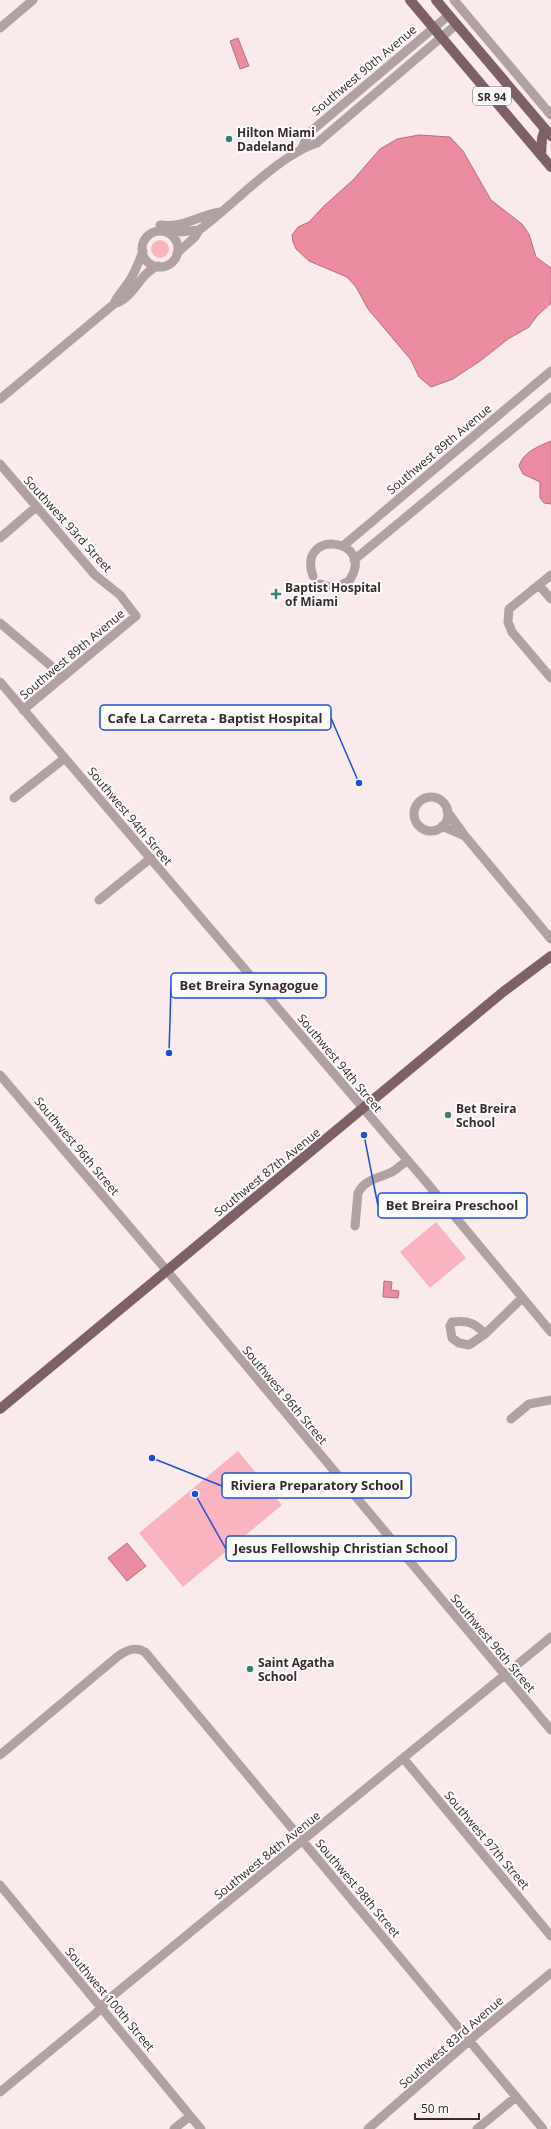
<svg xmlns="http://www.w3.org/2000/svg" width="551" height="2129" viewBox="0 0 551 2129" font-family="'Open Sans',sans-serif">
	<rect width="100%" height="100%" fill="#faeaec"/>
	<path fill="#f9b4c0" d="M151 249a9 9 0 1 1 18 0a9 9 0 1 1-18 0Z
		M436 1222 466 1258 430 1288 400 1252Z
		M238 1451 282 1505 183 1587 139 1533Z"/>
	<path fill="#eb8ca0" stroke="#b66f7e" d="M238 38 249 66 240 69 230 41Z
		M419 135 450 137 463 151 491 200 522 224 529 234 536 257 551 268V303L537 316 529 327 508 339 480 361 453 379 431 387 419 377 411 360 368 309 356 287 347 277 309 261 296 249 293 242 292 235 298 227 309 222 324 206 354 179 380 149 397 139Z
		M551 441V504L544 503 540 498V482L523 474 519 466C523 452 539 446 551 441Z
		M384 1281 392 1282 391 1290 399 1291 398 1298 383 1297Z
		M127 1543 146 1566 127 1581 108 1558Z"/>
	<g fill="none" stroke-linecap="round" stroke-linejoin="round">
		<path stroke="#b1a1a3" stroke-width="9" d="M454 0 551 115
			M0 28 33 0
			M302 148 309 133 449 15
			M160 225C184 228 197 216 220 212
			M142 249a18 18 0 1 1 36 0a18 18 0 1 1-36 0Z
			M169 233 199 230
			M177 253 195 237 199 230C234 205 277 156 317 143L457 24
			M114 304C117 295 123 291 128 283 135 273 139 262 143 251
			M0 399 114 304C135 298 138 274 158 266
			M0 464 95 575 120 595 136 616 23 710
			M0 538 36 507
			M343 546 551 371
			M354 560 551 397
			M551 575 509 609 508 622 512 632 551 678
			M313 576C296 528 378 538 349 581L335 588 320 584
			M539 585 551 599
			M0 623 50 665 61 678
			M0 682 427 1183 551 1332
			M414 814a17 17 0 1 1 34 0a17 17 0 1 1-34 0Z
			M14 798 65 758
			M447 811 465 836 551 939
			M442 826 465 836
			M99 900 151 858
			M0 1075 157 1259 551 1730
			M355 1226 358 1193C365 1179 379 1178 392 1172 397 1169 402 1164 407 1161
			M485 1334C475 1323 468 1320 452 1322L450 1326 452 1338 459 1343 469 1345 485 1334 522 1298
			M511 1419 529 1404 551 1400
			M0 1755 117 1657C126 1650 135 1646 145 1652L543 2129
			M404 1759 551 1936
			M0 1885 201 2129
			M0 2092 95 2014 110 1998 551 1637
			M174 2129 190 2116
			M368 2129 478 2033 551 1973
			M477 2129 516 2097"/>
		<path stroke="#7d6166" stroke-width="10" d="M410 0 551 167
			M436 0 551 136
			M541 155 542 138 545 129
			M0 1409 503 992 551 956"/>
	</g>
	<g fill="#387f78" stroke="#fcfcfc" stroke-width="1.5">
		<circle cx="229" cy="139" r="4"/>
		<path d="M274 588h4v4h4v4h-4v4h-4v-4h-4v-4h4z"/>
		<circle cx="448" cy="1115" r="4"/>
		<circle cx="250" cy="1669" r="4"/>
	</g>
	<g text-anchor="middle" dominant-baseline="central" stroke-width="4" stroke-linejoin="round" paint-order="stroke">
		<rect fill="#fcfcfc" stroke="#746a6b" stroke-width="1" x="473" y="87" width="38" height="18" rx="3"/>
		<g font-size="11" font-weight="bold" fill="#392b2d">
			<text x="492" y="96">SR 94</text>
		</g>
		<g font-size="12" fill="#392b2d" stroke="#fcfcfc">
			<text transform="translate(364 70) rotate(-40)">Southwest 90th Avenue</text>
			<text transform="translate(439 449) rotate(-40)">Southwest 89th Avenue</text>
			<text transform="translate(68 524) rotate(48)">Southwest 93rd Street</text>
			<text transform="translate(72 654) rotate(-40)">Southwest 89th Avenue</text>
			<text transform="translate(130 816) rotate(50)">Southwest 94th Street</text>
			<text transform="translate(340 1063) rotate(50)">Southwest 94th Street</text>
			<text transform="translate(77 1146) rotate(50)">Southwest 96th Street</text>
			<text transform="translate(267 1172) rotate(-39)">Southwest 87th Avenue</text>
			<text transform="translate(285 1395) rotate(50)">Southwest 96th Street</text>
			<text transform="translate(493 1643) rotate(50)">Southwest 96th Street</text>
			<text transform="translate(487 1840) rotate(50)">Southwest 97th Street</text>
			<text transform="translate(267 1855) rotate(-39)">Southwest 84th Avenue</text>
			<text transform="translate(358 1888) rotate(50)">Southwest 98th Street</text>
			<text transform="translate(110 1999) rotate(50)">Southwest 100th Street</text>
			<text transform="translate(451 2042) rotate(-41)">Southwest 83rd Avenue</text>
		</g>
		<g font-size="12" font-weight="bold" fill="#392b2d" stroke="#fcfcfc" text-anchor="start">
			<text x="237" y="132">Hilton Miami<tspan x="237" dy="14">Dadeland</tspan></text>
			<text x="285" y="587">Baptist Hospital<tspan x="285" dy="14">of Miami</tspan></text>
			<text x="456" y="1108">Bet Breira<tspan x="456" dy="14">School</tspan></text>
			<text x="258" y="1662">Saint Agatha<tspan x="258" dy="14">School</tspan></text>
		</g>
	</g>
	<path fill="none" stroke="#1d4ed8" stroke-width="1.5" d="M359 783L331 718M169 1053L171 986M364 1135L378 1206M152 1458L222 1486M195 1494L226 1549"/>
	<g fill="#1d4ed8" stroke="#fcfcfc" stroke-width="1.5">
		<circle cx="359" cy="783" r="4"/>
		<circle cx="169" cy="1053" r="4"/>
		<circle cx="364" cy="1135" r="4"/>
		<circle cx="152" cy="1458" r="4"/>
		<circle cx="195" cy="1494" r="4"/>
	</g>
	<g fill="#fcfcfc" stroke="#1d4ed8" stroke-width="1.5">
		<rect x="100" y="705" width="231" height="25" rx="4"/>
		<rect x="171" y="973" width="155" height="25" rx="4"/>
		<rect x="378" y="1193" width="149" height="25" rx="4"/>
		<rect x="222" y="1473" width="189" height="25" rx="4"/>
		<rect x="226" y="1536" width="230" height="25" rx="4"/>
	</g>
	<g font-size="13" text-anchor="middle" font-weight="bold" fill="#392b2d">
		<text x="215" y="723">Cafe La Carreta - Baptist Hospital</text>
		<text x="249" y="990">Bet Breira Synagogue</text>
		<text x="452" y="1210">Bet Breira Preschool</text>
		<text x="317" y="1490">Riviera Preparatory School</text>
		<text x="341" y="1553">Jesus Fellowship Christian School</text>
	</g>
	<path d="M415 2113v6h64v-6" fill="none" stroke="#392b2d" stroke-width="2"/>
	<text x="421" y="2113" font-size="12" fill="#392b2d" stroke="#fcfcfc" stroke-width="3" paint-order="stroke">50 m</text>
</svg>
